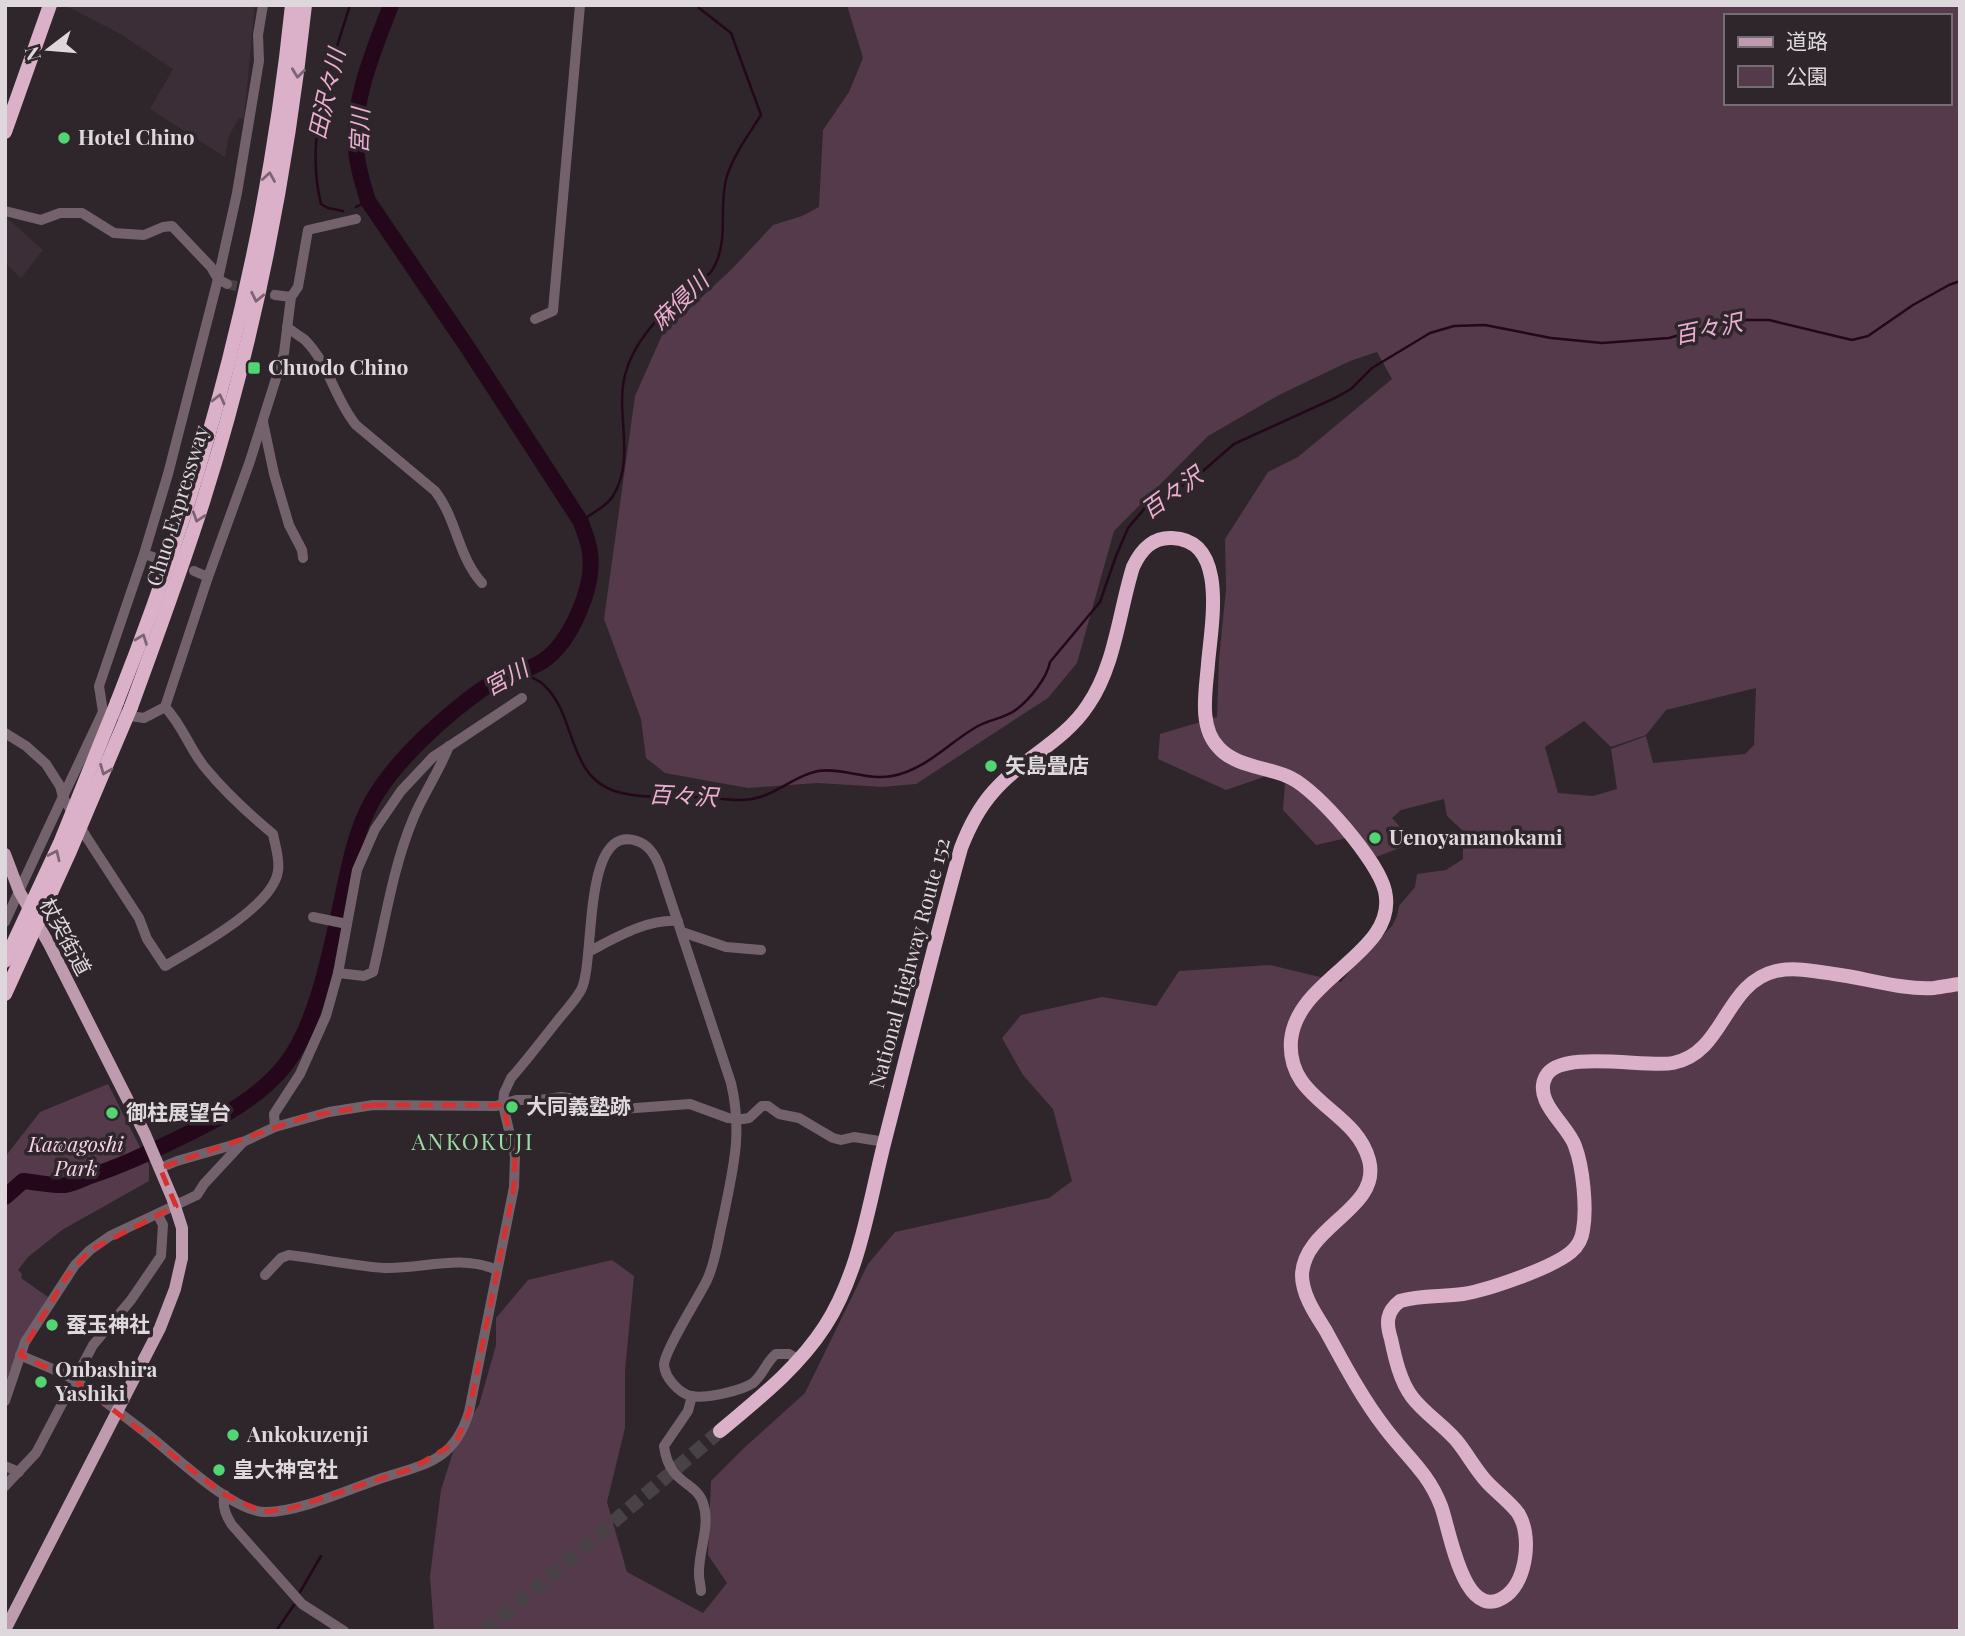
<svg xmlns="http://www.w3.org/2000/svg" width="1965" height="1636" viewBox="0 0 1965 1636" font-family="'Playfair Display','Noto Sans JP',serif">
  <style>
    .built { fill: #3c2e36 }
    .green { fill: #543a4a; fill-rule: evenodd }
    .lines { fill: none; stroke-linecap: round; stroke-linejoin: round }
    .stream { stroke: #24071a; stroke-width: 2.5 }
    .river { stroke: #24071a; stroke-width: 16 }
    .minor-tunnel { stroke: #484145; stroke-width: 10; stroke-dasharray: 10 5; stroke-linecap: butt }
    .highway-tunnel { stroke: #484145; stroke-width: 14; stroke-dasharray: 14 7; stroke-linecap: butt }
    .minor { stroke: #73626c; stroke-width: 10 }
    .major { stroke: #be9baf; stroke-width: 12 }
    .highway { stroke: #dbb1ca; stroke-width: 14 }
    .major-bridge { stroke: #be9baf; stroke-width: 12 }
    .highway-bridge { stroke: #dbb1ca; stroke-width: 14 }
    .oneway { stroke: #7c6572 }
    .marked { fill: none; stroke: #d63131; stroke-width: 5; stroke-dasharray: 14 9; stroke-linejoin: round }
    .poi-dot { fill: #51d673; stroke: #2e262a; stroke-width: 2.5 }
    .labels { text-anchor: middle; stroke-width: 7; stroke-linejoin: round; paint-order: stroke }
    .poi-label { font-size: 21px; font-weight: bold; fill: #ded8dc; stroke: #2e262a; text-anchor: start }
    .street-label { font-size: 21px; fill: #ded8dc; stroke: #2e262a }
    .park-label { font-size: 21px; font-style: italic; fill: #f9d2e8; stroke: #2e262a }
    .water-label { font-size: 23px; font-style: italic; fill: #ecadd2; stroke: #2e262a }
    .neighbourhood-label { font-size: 23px; letter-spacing: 2px; fill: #9adaa4; stroke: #2e262a }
  </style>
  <rect width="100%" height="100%" fill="#2e262a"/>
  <g class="built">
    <polygon points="65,5 255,5 244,119 239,118 229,136 225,157 150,109 173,69 122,35"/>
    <polygon points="5,216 43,250 21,278 5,263"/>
  </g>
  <g class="green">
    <path d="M847 5H1960V1631H434L430 1576 441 1490 453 1452 464 1437 470 1419 479 1405 496 1345V1318L528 1280 612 1260 634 1276 625 1371V1428L607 1502 627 1572 703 1613 727 1583 708 1555 711 1481 744 1448 805 1393 868 1264 895 1232 1049 1198 1072 1181 1053 1109 1023 1075 1002 1038 1021 1015 1102 997 1156 1006 1179 971 1270 965 1341 982 1360 958 1392 926 1397 916 1399 906 1415 887 1417 874 1446 870 1463 859V831L1447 816 1444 799 1401 810 1392 818 1404 831 1405 846 1376 857 1360 835 1316 845 1283 810 1286 769 1226 790 1158 759 1160 734 1217 717 1219 659 1226 589 1225 539 1268 472 1298 457 1392 379 1377 352 1350 361 1279 395 1208 436 1114 531 1077 663 1048 698 916 784 883 787 818 783 748 788 665 773 646 758 641 719 604 619 635 396 663 333 732 269 773 225 802 216 819 207 823 130 849 92 863 58ZM1725 16H1949V103H1725ZM1756 688 1754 745 1745 754 1653 763 1646 736 1611 749 1617 789 1593 796 1558 793 1545 747 1584 721 1611 747 1646 735 1666 710Z"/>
    <polygon points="108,1084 149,1165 149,1181 62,1230 28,1257 18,1270 22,1274 21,1278 48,1297 15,1358 5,1384 5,1157 40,1112"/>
  </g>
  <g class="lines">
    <g class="stream">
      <polyline points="356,207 368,201"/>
      <path d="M343 211 328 208 321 204C304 135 330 70 350 5"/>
      <path d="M581 522C591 512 605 509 613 496 636 459 615 413 625 375 633 342 660 315 684 294 695 284 709 279 715 265 729 237 718 205 727 176 734 154 749 134 761 115L731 33 699 8V5"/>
      <path d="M517 671C526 675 539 679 545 686 577 717 567 778 618 792 646 800 674 795 702 797 722 798 741 803 760 797 781 791 796 775 818 771 842 767 868 781 892 776 926 770 949 742 978 726 991 719 1006 718 1017 709 1030 699 1047 678 1050 662L1100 602 1116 556 1128 528 1145 508 1164 498 1203 471 1234 444 1335 398 1351 389 1372 368 1430 333 1454 326 1485 325 1551 338 1602 343 1669 338 1708 327 1744 320H1769L1852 340 1868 336 1913 305 1949 285 1960 281"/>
      <polyline points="300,1592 321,1556"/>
      <polyline points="276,1631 294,1605"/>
    </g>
    <path class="river" d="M5 1197 23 1181C36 1182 52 1186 65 1185 73 1184 83 1179 90 1176 119 1167 146 1154 173 1141 214 1121 257 1101 286 1064 317 1024 331 949 342 899 350 862 357 822 379 790 402 755 446 715 481 690 500 677 524 673 543 661 571 642 595 586 590 553 589 542 584 532 581 522L468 348 368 201C363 184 357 167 356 148 352 99 374 50 391 5"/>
    <polyline class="minor-tunnel" points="227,284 275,295"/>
    <polyline class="highway-tunnel" points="485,1631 720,1431"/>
    <g class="minor">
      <polyline points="263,5 258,35 259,61 237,193 218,279 168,474 144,554 99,686 103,712 144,718 165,707 208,577 250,461 284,353 291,297 298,287 308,230 356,219"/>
      <polyline points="5,211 41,220 60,213 82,213 114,233 144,235 163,227 172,226 211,267 218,279 227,284"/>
      <polyline points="275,295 291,297"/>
      <polyline points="535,319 553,311 580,5"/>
      <path d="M287 327C293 332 300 336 305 340 329 364 335 400 356 425L435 491C457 519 458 557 482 583"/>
      <polyline points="263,422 274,474 289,525 302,550 303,558"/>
      <polyline points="144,554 159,559"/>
      <polyline points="194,571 208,577"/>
      <path d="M5 733 26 746 46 764 60 786 63 797 87 838 139 918 147 939 165 966C194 949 273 907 278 871 280 859 275 845 273 834 249 814 227 794 207 770 190 751 184 727 165 707"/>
      <polyline points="313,917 347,924"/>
      <path d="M5 922C37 851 70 782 103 712"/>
      <polyline points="682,932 726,947 761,950"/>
      <path d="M590 951C617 937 647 919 678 921"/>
      <path d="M338 973 364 976 373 972C385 922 393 867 413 819 423 794 439 772 449 746"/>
      <polyline points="275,1127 329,1112 373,1105 496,1106 516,1100 540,1100 561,1097 576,1099 599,1107 622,1109 690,1104 728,1118 743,1119 749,1118 762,1106 768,1106 779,1114 799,1118 833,1138 841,1140 854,1137 885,1142"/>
      <polyline points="160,1168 177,1161 243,1142 275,1127 274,1114 300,1074 326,1016 338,973 357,870 375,829 401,791 433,757 522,698"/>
      <path d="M265 1275 281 1258 289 1255C321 1259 354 1266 385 1268 423 1269 460 1254 497 1270"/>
      <path d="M20 1355C39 1364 61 1371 78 1382 101 1398 124 1416 146 1433 174 1455 230 1510 264 1512 297 1513 350 1489 382 1478 426 1464 454 1461 469 1412L514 1187 515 1156 503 1105 504 1093 511 1078C527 1060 542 1040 558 1020 565 1011 575 1001 581 990 596 963 581 822 637 841 650 845 656 857 660 868L731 1083C743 1134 733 1168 723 1219 718 1239 716 1261 707 1280 699 1297 664 1351 664 1365 665 1378 679 1393 691 1396 705 1399 741 1391 753 1383 763 1375 766 1362 776 1354H789L799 1360"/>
      <path d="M692 1396 688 1411 664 1446C669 1485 696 1481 703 1503 711 1526 698 1551 699 1575 699 1580 701 1586 701 1591"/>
      <polyline points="5,1401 25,1342 75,1265 90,1250 110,1236 197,1195 204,1184 243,1142"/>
      <polyline points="5,1466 19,1472"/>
      <polyline points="5,1486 36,1453 93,1345 131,1300 161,1256 163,1225 158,1215"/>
      <path d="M225 1495C221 1506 226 1516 232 1525L302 1604 344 1631"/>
    </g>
    <g class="major">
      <polyline points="5,854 19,891 49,944 145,1134 173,1200"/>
      <polyline points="5,1630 160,1328 175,1289 182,1258"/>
    </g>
    <g class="highway">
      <polyline points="5,132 50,5"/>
      <path d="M117 702C207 475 267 249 292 5"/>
      <path d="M131 707C156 639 181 571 203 502 254 341 287 173 305 5"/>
      <path d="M720 1431C758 1399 798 1368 825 1326 860 1272 869 1202 885 1140 910 1043 934 945 961 848 969 827 978 809 993 792 1021 759 1064 742 1088 705 1115 666 1119 612 1133 567 1141 550 1152 537 1172 538 1229 540 1211 626 1208 664 1206 690 1198 727 1219 748 1236 767 1269 767 1291 778 1318 791 1378 861 1385 891 1399 953 1297 977 1291 1040 1286 1101 1355 1108 1369 1160 1382 1209 1304 1225 1302 1275 1302 1295 1316 1315 1326 1331 1344 1364 1362 1398 1385 1428 1406 1456 1428 1472 1441 1506 1450 1530 1464 1628 1507 1595 1527 1579 1532 1534 1518 1513 1510 1502 1496 1492 1487 1482 1475 1469 1467 1453 1456 1440 1442 1424 1424 1413 1412 1397 1400 1381 1395 1358 1391 1339 1386 1323 1386 1312 1400 1301 1420 1295 1442 1297 1463 1294 1488 1290 1552 1268 1571 1252 1578 1246 1582 1239 1583 1230 1587 1208 1583 1167 1575 1146 1568 1125 1532 1101 1546 1076 1560 1049 1647 1068 1673 1063 1725 1053 1724 983 1776 971 1795 967 1815 971 1834 974 1866 978 1901 990 1934 988 1942 987 1951 985 1960 984"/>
    </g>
    <polyline class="major-bridge" points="173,1200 182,1228 182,1258"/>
    <g class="highway-bridge">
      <polyline points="5,961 60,843 117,702"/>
      <polyline points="5,994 70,851 131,707"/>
    </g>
  </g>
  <defs><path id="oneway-chevron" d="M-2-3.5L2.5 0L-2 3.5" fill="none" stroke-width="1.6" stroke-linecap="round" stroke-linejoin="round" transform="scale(1.75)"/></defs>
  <g class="oneway">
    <use href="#oneway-chevron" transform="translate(298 73) rotate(97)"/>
    <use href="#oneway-chevron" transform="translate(269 177) rotate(-81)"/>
    <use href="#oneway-chevron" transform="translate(257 297) rotate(102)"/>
    <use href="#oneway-chevron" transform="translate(219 399) rotate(-76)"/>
    <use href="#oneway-chevron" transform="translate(198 517) rotate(108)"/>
    <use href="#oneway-chevron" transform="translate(142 639) rotate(-69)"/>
    <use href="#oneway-chevron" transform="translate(105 770) rotate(112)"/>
    <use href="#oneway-chevron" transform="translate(55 855) rotate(-65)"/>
  </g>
  <path class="marked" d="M373 1105H503L515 1156 514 1187 469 1412 456 1442 413 1468 292 1508 263 1512 225 1495 74 1380 20 1355 66 1277 90 1250 176 1206 160 1168 305 1117Z"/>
  <g class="poi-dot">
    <circle cx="64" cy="138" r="7"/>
    <rect x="247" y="361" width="14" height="14" rx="3.5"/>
    <circle cx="991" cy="766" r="7"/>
    <circle cx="1375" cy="838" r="7"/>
    <circle cx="512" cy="1107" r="7"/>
    <circle cx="112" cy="1113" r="7"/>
    <circle cx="52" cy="1325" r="7"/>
    <circle cx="41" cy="1382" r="7"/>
    <circle cx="233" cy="1435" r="7"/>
    <circle cx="219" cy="1470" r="7"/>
  </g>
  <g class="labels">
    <g class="poi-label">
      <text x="78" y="145">Hotel Chino</text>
      <text x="268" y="375">Chuodo Chino</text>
      <text x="1005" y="773">矢島畳店</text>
      <text x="1389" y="845">Uenoyamanokami</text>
      <text x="526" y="1114">大同義塾跡</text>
      <text x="126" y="1120">御柱展望台</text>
      <text x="66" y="1332">蚕玉神社</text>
      <text x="55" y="1377">Onbashira<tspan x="55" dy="24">Yashiki</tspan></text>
      <text x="247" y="1442">Ankokuzenji</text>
      <text x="233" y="1477">皇大神宮社</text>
    </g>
    <g class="street-label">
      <text transform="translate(178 506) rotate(-73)" y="7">Chuo Expressway</text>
      <text transform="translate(65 937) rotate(62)" y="7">杖突街道</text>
      <text transform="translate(910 963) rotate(-75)" y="7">National Highway Route 152</text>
    </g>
    <g class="park-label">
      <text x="76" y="1152">Kawagoshi<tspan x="76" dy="24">Park</tspan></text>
    </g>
    <g class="water-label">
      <text transform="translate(327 94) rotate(-77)" y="8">田沢々川</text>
      <text transform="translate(360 131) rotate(-88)" y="8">宮川</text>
      <text transform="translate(680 301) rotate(-44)" y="8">麻侵川</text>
      <text transform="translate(1708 329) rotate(-12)" y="8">百々沢</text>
      <text transform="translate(1172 493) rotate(-36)" y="8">百々沢</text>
      <text transform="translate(506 678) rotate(-29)" y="8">宮川</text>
      <text transform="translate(683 796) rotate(3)" y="8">百々沢</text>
    </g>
    <g class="neighbourhood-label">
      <text x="473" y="1150">ANKOKUJI</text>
    </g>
  </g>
  <rect width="1965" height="1636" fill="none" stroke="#ded8dc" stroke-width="14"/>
  <rect x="1724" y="14" width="228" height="91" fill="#2e262a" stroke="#746d71" stroke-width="2"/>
  <rect x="1738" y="37" width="35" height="10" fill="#be9baf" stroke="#746d71" stroke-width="2"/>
  <text x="1786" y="49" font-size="21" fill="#ded8dc">道路</text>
  <rect x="1738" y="66" width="35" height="21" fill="#543a4a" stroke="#746d71" stroke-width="2"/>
  <text x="1786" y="84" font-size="21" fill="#ded8dc">公園</text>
  <g transform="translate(49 49) rotate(254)" stroke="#2e262a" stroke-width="5" paint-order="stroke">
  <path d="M0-5L12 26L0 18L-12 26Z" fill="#ded8dc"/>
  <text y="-10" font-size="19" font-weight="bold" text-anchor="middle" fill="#ded8dc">N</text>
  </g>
</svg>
